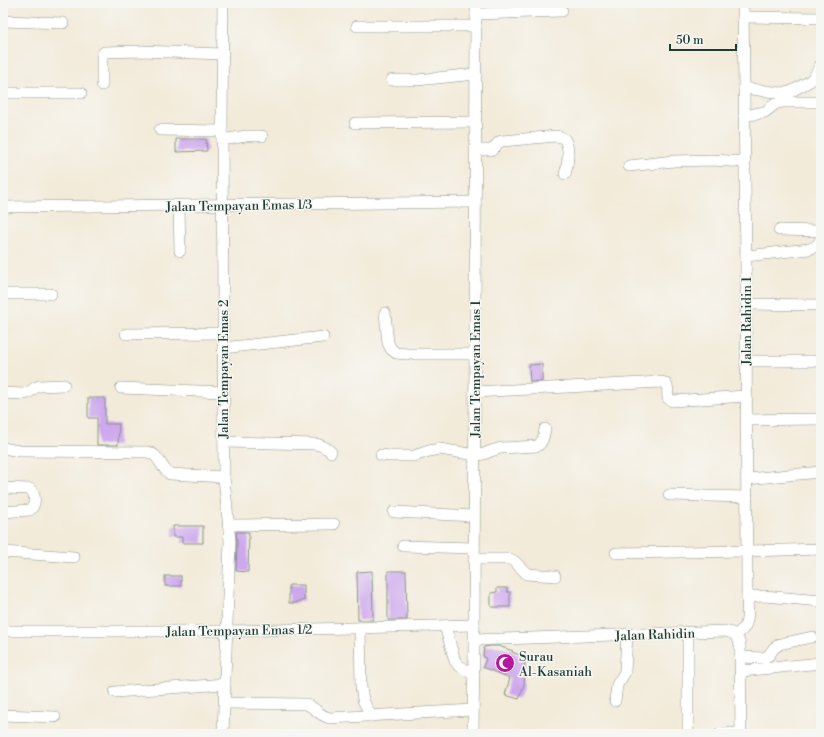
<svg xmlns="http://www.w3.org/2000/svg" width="824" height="737" viewBox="0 0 824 737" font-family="'Libre Bodoni',serif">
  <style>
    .building { fill: #cda8ee }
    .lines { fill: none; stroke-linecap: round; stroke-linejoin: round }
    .minor-casing { stroke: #899487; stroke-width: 12 }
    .minor { stroke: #fff; stroke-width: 11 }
    .labels { text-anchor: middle; stroke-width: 3; stroke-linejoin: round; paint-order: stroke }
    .street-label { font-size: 13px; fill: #1f3d34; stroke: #f6f6f2 }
    .poi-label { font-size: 13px; fill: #1f3d34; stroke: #f6f6f2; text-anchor: start }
  </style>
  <rect width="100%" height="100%" fill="#f6f6f2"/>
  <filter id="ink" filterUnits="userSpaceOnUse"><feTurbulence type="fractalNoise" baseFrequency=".025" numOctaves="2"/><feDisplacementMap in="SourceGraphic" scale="8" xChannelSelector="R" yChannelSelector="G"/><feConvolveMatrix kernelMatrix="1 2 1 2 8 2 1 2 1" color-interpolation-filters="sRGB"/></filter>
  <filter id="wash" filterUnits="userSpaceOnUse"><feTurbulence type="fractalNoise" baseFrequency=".012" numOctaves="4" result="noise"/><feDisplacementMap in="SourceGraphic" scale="16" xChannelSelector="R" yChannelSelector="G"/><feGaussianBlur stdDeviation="0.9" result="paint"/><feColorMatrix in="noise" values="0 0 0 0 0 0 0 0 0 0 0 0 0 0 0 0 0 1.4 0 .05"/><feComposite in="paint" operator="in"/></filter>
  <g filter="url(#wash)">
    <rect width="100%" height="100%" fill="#f3ebda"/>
    <g id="blocks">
      <g class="building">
        <polygon points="176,139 206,139 207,151 176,152"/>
        <polygon points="542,364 542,381 530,382 529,365"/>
        <polygon points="88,398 105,398 105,424 119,424 118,445 97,445 97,418 88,418"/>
        <polygon points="173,526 203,526 203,543 182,543 182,537 173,537"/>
        <polygon points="236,532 249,532 248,572 236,571 237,541"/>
        <polygon points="372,571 373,620 358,620 357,572"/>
        <polygon points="388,571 406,571 407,620 388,620"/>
        <rect x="165" y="576" width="16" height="10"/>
        <polygon points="289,585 304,585 304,601 298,601 297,603 289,603"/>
        <polygon points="497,588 507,588 507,592 510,592 510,607 491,607 491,593 497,592"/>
        <polygon points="491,646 499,646 513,651 512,652 525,657 524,685 519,699 505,695 510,678 483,667 486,659 483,656 484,647"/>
      </g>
    </g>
  </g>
  <g filter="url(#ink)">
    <use href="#blocks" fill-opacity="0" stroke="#899487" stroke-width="1"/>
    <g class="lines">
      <defs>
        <g id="minor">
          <polyline points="223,3 222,131 224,477 230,541 223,734"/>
          <polyline points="476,14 562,11"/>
          <polyline points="743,17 821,18"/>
          <polyline points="3,21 63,23"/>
          <polyline points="357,26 476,26"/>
          <polyline points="392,80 417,80 476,74"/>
          <polyline points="102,85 102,55 104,52 141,51 223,54"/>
          <polyline points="744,88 781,93 790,92 810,81 814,77 820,66 821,66"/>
          <polyline points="3,93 81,93"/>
          <polyline points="744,116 765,112 775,104 783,102 821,102"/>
          <polyline points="355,123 476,122"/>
          <polyline points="160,130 222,131"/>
          <polyline points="222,140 246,136 262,136"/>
          <path d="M476 150H492L494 148 499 142 502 141 556 136C560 137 563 137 565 140 570 149 568 165 565 174"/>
          <polyline points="629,166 674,161 712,160 745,162"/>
          <polyline points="179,206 180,251"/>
          <polyline points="3,207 475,202"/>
          <polyline points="779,230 821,231"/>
          <path d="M746 256 809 249C816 247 818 245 821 239"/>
          <polyline points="3,294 51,294"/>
          <polyline points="746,304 821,305"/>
          <polyline points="385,313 388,343 391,349 396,353 407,354 475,354"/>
          <polyline points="126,334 223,333"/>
          <polyline points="223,348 323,337"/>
          <polyline points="747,361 821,361"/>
          <polyline points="121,388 223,392"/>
          <path d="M475 392 661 382C670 383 667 391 668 398L672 401 746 396"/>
          <polyline points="3,393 23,394 28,393 36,387 40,386 64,385"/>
          <polyline points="747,420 821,419"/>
          <path d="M224 442 315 444C322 445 326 447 331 452"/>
          <path d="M3 448 19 451 147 452C160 454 160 468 170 474L224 477"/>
          <path d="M381 455 389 456H414L429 451 440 449 475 455 484 454 491 451 501 448 537 446C543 443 544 435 545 429"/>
          <polyline points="747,479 821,472"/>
          <path d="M3 488 30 489C36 494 36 505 30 510L3 512"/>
          <polyline points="669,495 747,497"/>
          <polyline points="394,512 474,516"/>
          <polyline points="229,525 334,524"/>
          <polyline points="403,546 474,548"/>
          <polyline points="3,552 74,557"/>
          <polyline points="616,553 747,551 821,549"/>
          <polyline points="474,559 510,559 514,561 527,574 555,576"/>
          <polyline points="747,597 764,596 821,601"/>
          <polyline points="445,626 455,661 458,665 474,675"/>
          <polyline points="360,628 361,687 363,700 371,716"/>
          <polyline points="3,631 227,631 474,625"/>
          <polyline points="688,633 688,734"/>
          <path d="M736 635C738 633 741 631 743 629 750 621 747 606 747 597L746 266 743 3"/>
          <path d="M474 640 725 631C734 633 738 636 740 645L741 734"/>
          <polyline points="740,657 764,658 769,655 774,648 780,644 812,637"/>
          <polyline points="741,671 821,663"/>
          <polyline points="115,692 225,684"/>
          <polyline points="615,701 617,685 622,677 625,672 627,635"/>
          <path d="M225 703 306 704C315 707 319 716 330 718L473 710"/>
          <polyline points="3,715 55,717"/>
          <polyline points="473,734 474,647 476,3"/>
          <polyline points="720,734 741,733"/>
        </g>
      </defs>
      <use href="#minor" class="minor-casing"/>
      <use href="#minor" class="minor"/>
    </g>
  </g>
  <defs>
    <symbol id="mosque-disc" viewBox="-11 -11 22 22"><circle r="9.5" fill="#b5179e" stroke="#f6f6f2"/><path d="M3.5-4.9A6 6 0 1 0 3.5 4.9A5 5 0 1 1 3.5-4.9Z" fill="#fff"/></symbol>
  </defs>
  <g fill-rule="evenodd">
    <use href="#mosque-disc" x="494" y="652" width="22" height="22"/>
  </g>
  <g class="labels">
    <g class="street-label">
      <text transform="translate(239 205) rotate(-1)" y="5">Jalan Tempayan Emas 1/3</text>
      <text transform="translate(746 321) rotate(-90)" y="5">Jalan Rahidin 1</text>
      <text transform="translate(223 369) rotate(-90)" y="5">Jalan Tempayan Emas 2</text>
      <text transform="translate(475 369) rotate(-90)" y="5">Jalan Tempayan Emas 1</text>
      <text transform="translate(239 630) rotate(-1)" y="5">Jalan Tempayan Emas 1/2</text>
      <text transform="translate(655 634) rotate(-2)" y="5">Jalan Rahidin</text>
    </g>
    <g class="poi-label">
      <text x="519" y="661">Surau<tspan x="519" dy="15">Al-Kasaniah</tspan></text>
    </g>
  </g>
  <rect width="824" height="737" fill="none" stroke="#f6f6f2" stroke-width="16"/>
  <path d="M670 44v6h66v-6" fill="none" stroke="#1f3d34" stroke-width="2"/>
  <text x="676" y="44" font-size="12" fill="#1f3d34" stroke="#f6f6f2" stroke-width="3" paint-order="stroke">50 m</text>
</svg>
